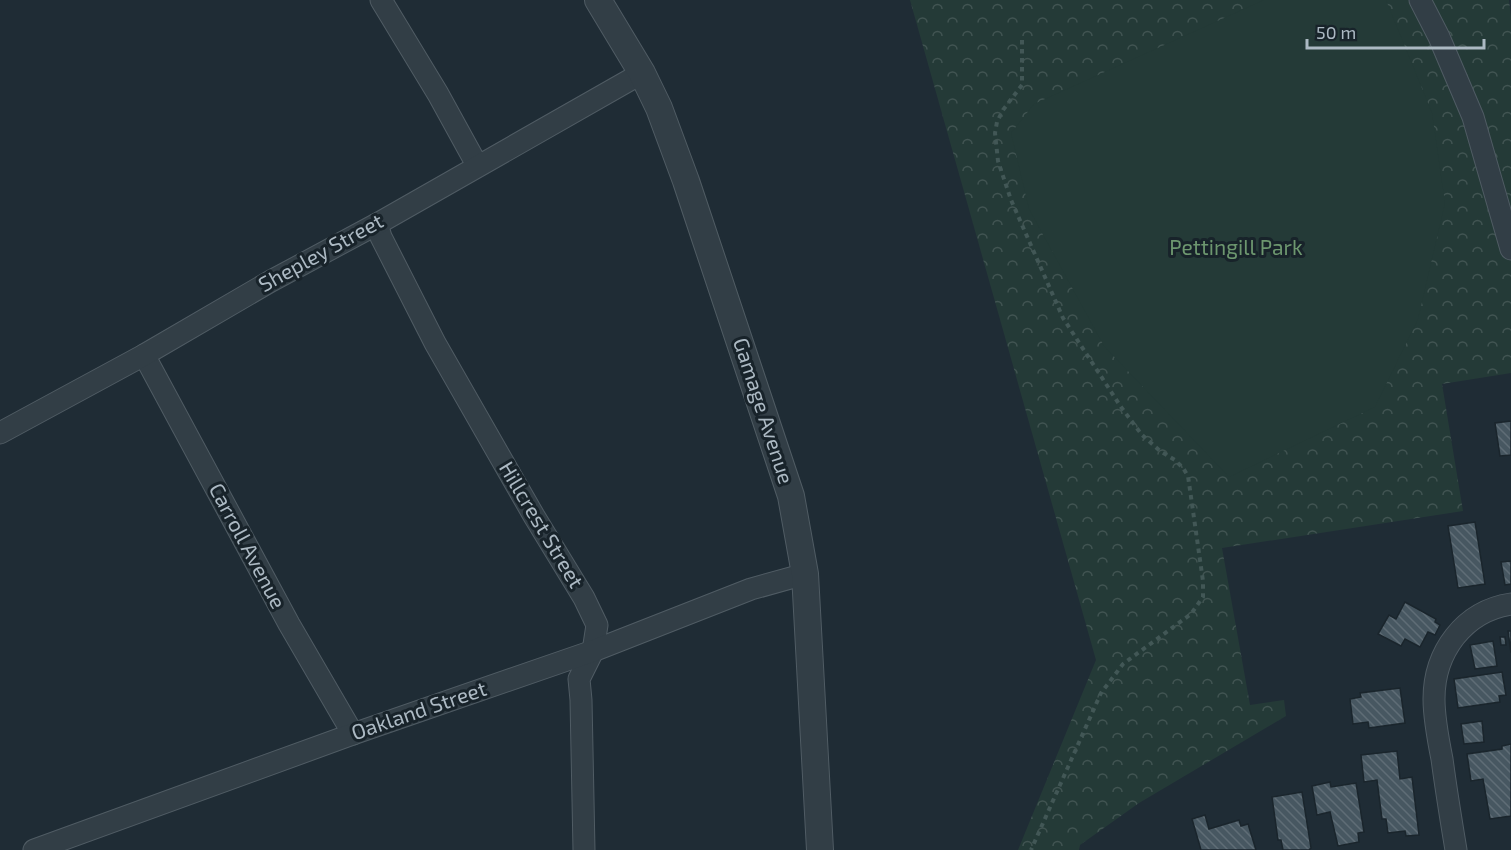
<svg xmlns="http://www.w3.org/2000/svg" width="1511" height="850" viewBox="0 0 1511 850" font-family="'Exo 2',sans-serif">
  <style>
    .park { fill: url(#park-crowns) }
    .pitch { fill: #243a37 }
    .building { fill: url(#building-back-hatch); stroke: #1a252c; stroke-width: 1.5 }
    .lines { fill: none; stroke-linecap: round; stroke-linejoin: round }
    .minor-casing { stroke: #505c64; stroke-width: 23 }
    .tertiary-casing { stroke: #505c64; stroke-width: 28 }
    .path { stroke: #425756; stroke-width: 4; stroke-dasharray: 4.5 4.5; stroke-linecap: butt }
    .minor { stroke: #323e46; stroke-width: 21 }
    .tertiary { stroke: #323e46; stroke-width: 26 }
    .labels { text-anchor: middle; stroke-width: 6; stroke-linejoin: round; paint-order: stroke }
    .park-label { font-size: 21px; fill: #6d976f; stroke: #18232a }
    .street-label { font-size: 21px; fill: #acb9c3; stroke: #18232a }
  </style>
  <defs>
    <pattern id="park-crowns" width="20" height="18" patternUnits="userSpaceOnUse" patternTransform="scale(1.5)"><rect width="20" height="18" fill="#243a37"/><path d="M2 6a3 3 0 1 1 6 0M12 15a3 3 0 1 1 6 0" fill="none" stroke="#415452"/></pattern>
    <pattern id="building-back-hatch" width="6" height="6" patternUnits="userSpaceOnUse" patternTransform="scale(1.5)"><rect width="6" height="6" fill="#475761"/><path d="M-1 5l2 2M0 0l6 6M5-1l2 2" fill="none" stroke="#5f6d76"/></pattern>
  </defs>
  <rect width="100%" height="100%" fill="#1f2c35"/>
  <polygon class="park" points="910,0 1509,0 1511,17 1511,373 1442,384 1463,511 1222,548 1250,705 1284,700 1286,716 1139,803 1080,845 1079,850 1018,850 1096,660"/>
  <polygon class="pitch" points="1264,0 1386,0 1432,113 1445,203 1418,319 1375,407 1229,477 1104,346 1029,209 1011,133 1034,104"/>
  <g class="building">
    <polygon points="1511,421 1511,455 1500,456 1495,423"/>
    <polygon points="1475,522 1485,584 1458,588 1448,526"/>
    <polygon points="1511,561 1511,584 1505,585 1501,562"/>
    <polygon points="1405,602 1436,619 1435,622 1440,625 1435,635 1428,632 1420,647 1405,639 1401,646 1378,634 1389,615 1396,619"/>
    <polygon points="1508,631 1511,631 1511,653"/>
    <polygon points="1500,637 1505,637 1506,645 1501,645"/>
    <polygon points="1493,641 1497,666 1475,669 1470,645"/>
    <polygon points="1502,672 1506,695 1499,696 1500,702 1458,708 1454,679"/>
    <polygon points="1400,688 1405,723 1369,728 1368,722 1353,724 1350,699 1361,697 1360,693"/>
    <polygon points="1482,721 1484,742 1464,744 1461,724"/>
    <polygon points="1511,744 1511,816 1490,819 1483,779 1471,781 1467,754 1502,749 1502,746"/>
    <polygon points="1397,751 1400,779 1412,777 1419,835 1406,836 1405,831 1388,833 1386,819 1382,819 1377,780 1364,782 1361,755"/>
    <polygon points="1330,782 1331,787 1356,783 1364,832 1358,833 1359,842 1338,846 1330,812 1317,815 1312,786"/>
    <polygon points="1302,792 1311,848 1309,850 1283,850 1281,840 1278,840 1272,797"/>
    <polygon points="1205,815 1209,829 1239,820 1241,826 1248,824 1256,850 1201,850 1192,819"/>
  </g>
  <g class="lines">
    <defs>
      <g id="minor">
        <polyline points="381,0 438,94 477,165"/>
        <polyline points="1420,0 1439,37 1473,117 1511,249"/>
        <polyline points="377,224 381,237 435,343 534,516 584,598 597,625 593,651 579,679 581,700 584,850"/>
        <polyline points="144,355 289,624 353,734"/>
        <polyline points="0,433 144,355 271,281 377,224 642,73"/>
        <polyline points="34,850 353,734 593,651 751,589 805,574"/>
        <path d="M1456 850C1451 820 1446 789 1442 759 1438 739 1434 719 1434 699 1434 652 1464 611 1511 604"/>
      </g>
      <polyline id="tertiary" points="598,0 642,73 659,108 686,181 791,496 805,574 820,850"/>
    </defs>
    <use href="#minor" class="minor-casing"/>
    <use href="#tertiary" class="tertiary-casing"/>
    <polyline class="path" points="1022,40 1022,85 1003,110 997,122 995,133 998,161 1011,200 1063,318 1121,407 1142,435 1160,451 1175,460 1183,468 1188,476 1203,581 1203,597 1191,614 1123,664 1101,693 1031,850"/>
    <use href="#minor" class="minor"/>
    <use href="#tertiary" class="tertiary"/>
  </g>
  <g class="labels">
    <g class="park-label">
      <text x="1236" y="255">Pettingill Park</text>
    </g>
    <g class="street-label">
      <text transform="translate(321 253) rotate(-29)" y="7">Shepley Street</text>
      <text transform="translate(763 411) rotate(72)" y="7">Gamage Avenue</text>
      <text transform="translate(541 525) rotate(59)" y="7">Hillcrest Street</text>
      <text transform="translate(247 546) rotate(62)" y="7">Carroll Avenue</text>
      <text transform="translate(419 711) rotate(-19)" y="7">Oakland Street</text>
    </g>
  </g>
  <path d="M1307 39v9h177v-9" fill="none" stroke="#acb9c3" stroke-width="3"/>
  <text x="1316" y="39" font-size="18" fill="#acb9c3" stroke="#18232a" stroke-width="4.5" paint-order="stroke">50 m</text>
</svg>
